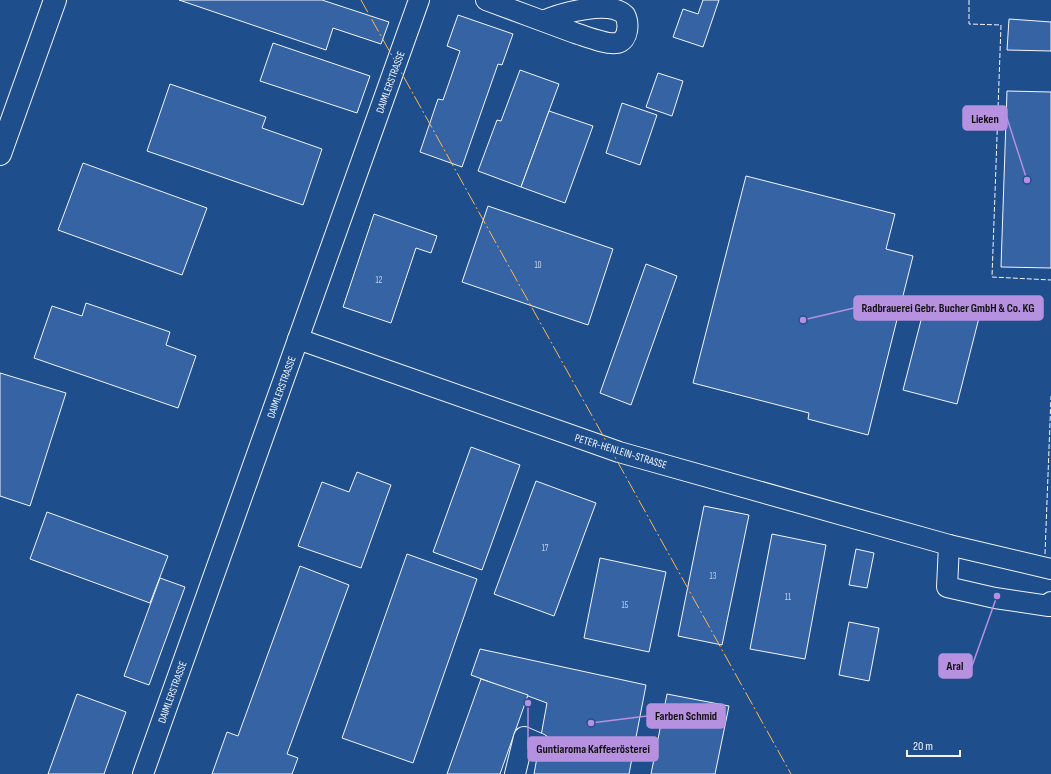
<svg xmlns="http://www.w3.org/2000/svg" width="1051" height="774" viewBox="0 0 1051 774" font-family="'Sofia Sans Condensed',sans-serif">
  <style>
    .building { fill: #3563a3; stroke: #f2f6ff }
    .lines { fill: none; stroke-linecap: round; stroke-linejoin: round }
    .minor-casing { stroke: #f2f6ff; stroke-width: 22 }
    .major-casing { stroke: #f2f6ff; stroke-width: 24 }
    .minor { stroke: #1f4e8c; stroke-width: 20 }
    .major { stroke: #1f4e8c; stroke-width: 22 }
    .fence { stroke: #f2f6ff; stroke-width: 1; stroke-dasharray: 5 2; stroke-linecap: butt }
    .power { stroke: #ffb74d; stroke-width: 1; stroke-dasharray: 14 3 2 3; stroke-linecap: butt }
    .labels { text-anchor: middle; stroke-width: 3; stroke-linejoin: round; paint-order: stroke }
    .number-label { font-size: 9px; fill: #c3d1e8 }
    .street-label { font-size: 11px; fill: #f2f6ff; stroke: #1f4e8c }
    .leader { fill: none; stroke: #b691df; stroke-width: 1.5 }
    .callout-dot { fill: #b691df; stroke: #1f4e8c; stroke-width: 1.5 }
    .callout { fill: #b691df; stroke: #b691df; stroke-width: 1.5 }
    .callout-label { font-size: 12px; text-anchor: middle; font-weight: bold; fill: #111 }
  </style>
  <rect width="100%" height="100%" fill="#1f4e8c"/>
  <g class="building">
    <polygon points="179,0 322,0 389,22 381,44 333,28 326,50"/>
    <polygon points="703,0 719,0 703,47 673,37 683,9 698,14"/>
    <polygon points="458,15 513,34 502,65 498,64 462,167 420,152 438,99 443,100 460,51 447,46"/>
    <polygon points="1009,19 1051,22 1051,51 1007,50"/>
    <polygon points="273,43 370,76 357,113 260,81"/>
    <polygon points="520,70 559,84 521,187 478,171 497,120 501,121"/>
    <polygon points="658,73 683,81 672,116 646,107"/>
    <polygon points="170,84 266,117 262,128 322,149 303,205 147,151"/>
    <polygon points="1007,91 1051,92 1051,268 1001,267"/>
    <polygon points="622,103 657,115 640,165 606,153"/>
    <polygon points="549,111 593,126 565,203 521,187"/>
    <polygon points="83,163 207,208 182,275 58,230"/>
    <polygon points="746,176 895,214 886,249 913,256 868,435 808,419 809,413 693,383"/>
    <polygon points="488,206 613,249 588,325 462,282"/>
    <polygon points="374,214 437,236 431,253 416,248 391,323 343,307"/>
    <polygon points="646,264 677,276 631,405 600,393"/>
    <polygon points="927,297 981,310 957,404 903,390"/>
    <polygon points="86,303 170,332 166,345 196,356 178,408 34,358 52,306 82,316"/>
    <polygon points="0,373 66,393 30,506 0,496"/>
    <polygon points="471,447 520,465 482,570 433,552"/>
    <polygon points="357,472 391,485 361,568 298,546 322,482 349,492"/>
    <polygon points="536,481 596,503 554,616 494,594"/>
    <polygon points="704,506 749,515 722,645 678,636"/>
    <polygon points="47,512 168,556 150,603 30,559"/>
    <polygon points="772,534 826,545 805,659 750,649"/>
    <polygon points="856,549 874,553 867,588 849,585"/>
    <polygon points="407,554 477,579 413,763 342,738"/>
    <polygon points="600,558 666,572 649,652 584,638"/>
    <polygon points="300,566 349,585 287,754 298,758 292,774 212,774 227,732 238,736"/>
    <polygon points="160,578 185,587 149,685 124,676"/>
    <polygon points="849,622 879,628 869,681 839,675"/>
    <polygon points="480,649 646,685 629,774 534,774 547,703 471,675"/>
    <polygon points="481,679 528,695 500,774 447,774"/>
    <polygon points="77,694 126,712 104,774 48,774"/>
    <polygon points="667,694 729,706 715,774 651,774"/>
  </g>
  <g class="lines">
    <defs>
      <g id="minor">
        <path d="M486 0C516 11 545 22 575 33 585 36 607 45 617 43 629 40 629 23 625 15 610 0 564 12 543 21"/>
        <polyline points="298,339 619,452 949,545 1051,569"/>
        <polyline points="949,545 947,587 995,598 1049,606 1051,602"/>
        <polyline points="143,774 419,0"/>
        <polyline points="515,774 524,737 540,744"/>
      </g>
      <polyline id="major" points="0,154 55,0"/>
    </defs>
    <use href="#minor" class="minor-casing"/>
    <use href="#major" class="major-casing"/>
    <use href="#minor" class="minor"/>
    <use href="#major" class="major"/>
    <g class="fence">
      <polyline points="969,0 969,24 1001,25 992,277 1051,280"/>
      <polyline points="1045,554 1051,396"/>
    </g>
    <polyline class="power" points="361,0 791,774"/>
  </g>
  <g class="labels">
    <g class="number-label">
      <text x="538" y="268">10</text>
      <text x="379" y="283">12</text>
      <text x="545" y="551">17</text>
      <text x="713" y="579">13</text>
      <text x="788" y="600">11</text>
      <text x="625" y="608">15</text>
    </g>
    <g class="street-label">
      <text transform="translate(390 82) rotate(-70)" y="4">DAIMLERSTRASSE</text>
      <text transform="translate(281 387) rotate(-70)" y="4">DAIMLERSTRASSE</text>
      <text transform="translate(621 451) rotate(17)" y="4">PETER-HENLEIN-STRASSE</text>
      <text transform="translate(172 692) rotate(-70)" y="4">DAIMLERSTRASSE</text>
    </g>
  </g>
  <path class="leader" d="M1027 180L1007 118M803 320L854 308M997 596L972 666M591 723L647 716M528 703L528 749"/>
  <g class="callout-dot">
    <circle cx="1027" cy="180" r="4"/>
    <circle cx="803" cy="320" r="4"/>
    <circle cx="997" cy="596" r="4"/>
    <circle cx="591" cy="723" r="4"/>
    <circle cx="528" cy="703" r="4"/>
  </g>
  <g class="callout">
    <rect x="963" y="106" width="44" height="24" rx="4"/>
    <rect x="854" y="296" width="189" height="24" rx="4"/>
    <rect x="939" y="654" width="33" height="24" rx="4"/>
    <rect x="647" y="704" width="78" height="24" rx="4"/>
    <rect x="528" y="737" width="130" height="24" rx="4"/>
  </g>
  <g class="callout-label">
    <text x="985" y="123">Lieken</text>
    <text x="948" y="312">Radbrauerei Gebr. Bucher GmbH &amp; Co. KG</text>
    <text x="955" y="670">Aral</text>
    <text x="686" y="720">Farben Schmid</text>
    <text x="593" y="753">Guntiaroma Kaffeerösterei</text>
  </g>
  <path d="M907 750v6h53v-6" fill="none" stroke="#f2f6ff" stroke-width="2"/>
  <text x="913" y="750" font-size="12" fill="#f2f6ff" stroke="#1f4e8c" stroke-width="3" paint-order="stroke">20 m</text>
</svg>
